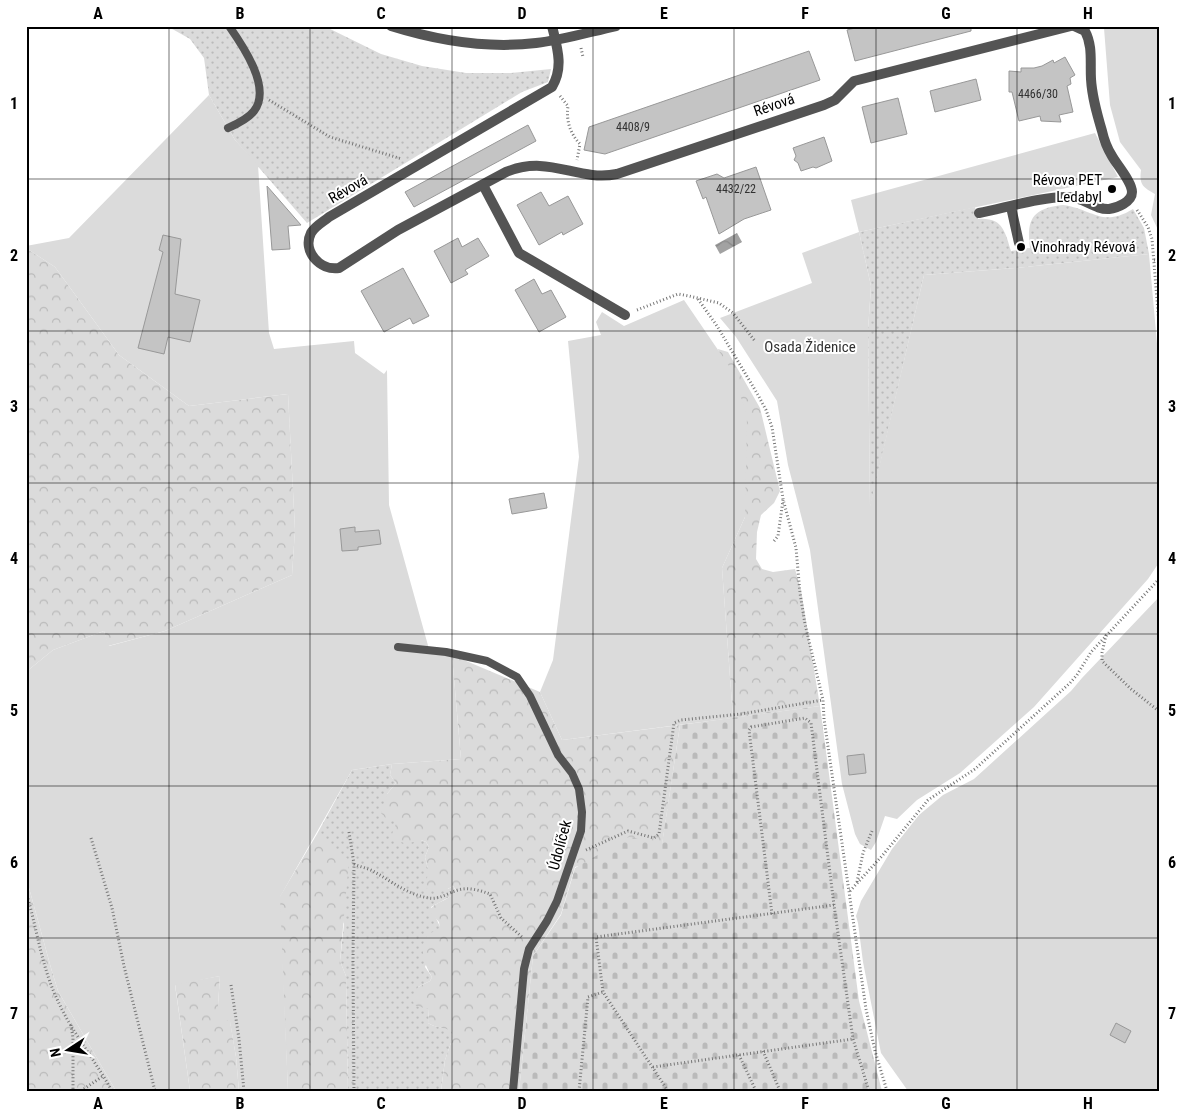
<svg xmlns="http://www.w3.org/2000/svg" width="1186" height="1117" viewBox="0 0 1186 1117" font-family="'Roboto Condensed',sans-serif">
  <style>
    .grass { fill: url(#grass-dots) }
    .forest { fill: url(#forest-crowns) }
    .cemetery { fill: url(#cemetery-stones) }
    .green { fill: #dbdbdb }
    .water { fill: url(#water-waves) }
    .building { fill: #c4c4c4; stroke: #989898 }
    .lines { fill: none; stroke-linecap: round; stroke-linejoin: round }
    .path { stroke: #767676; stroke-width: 3; stroke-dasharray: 1 2.5; stroke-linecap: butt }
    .service { stroke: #545454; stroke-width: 8 }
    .minor { stroke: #545454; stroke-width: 10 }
    .tertiary { stroke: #545454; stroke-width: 10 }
    .grid { fill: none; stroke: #000; stroke-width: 1; stroke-opacity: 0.55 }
    .poi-dot { fill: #000; stroke: #fff; stroke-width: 2 }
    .labels { text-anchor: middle; stroke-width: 4; stroke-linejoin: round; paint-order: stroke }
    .number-label { font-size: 12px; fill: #313131 }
    .street-label { font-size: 15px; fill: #000; stroke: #fff }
    .poi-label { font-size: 15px; fill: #000; stroke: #fff; text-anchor: end }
    .park-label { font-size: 15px; fill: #323232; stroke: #fff }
    .neatline { fill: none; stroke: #000; stroke-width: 2 }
    .grid-label { font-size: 16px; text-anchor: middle; font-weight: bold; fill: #000 }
  </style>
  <defs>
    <pattern id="grass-dots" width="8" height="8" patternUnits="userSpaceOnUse" patternTransform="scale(1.25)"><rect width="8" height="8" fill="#dbdbdb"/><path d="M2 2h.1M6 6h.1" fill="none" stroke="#bababa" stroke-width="1.8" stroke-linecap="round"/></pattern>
    <pattern id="forest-crowns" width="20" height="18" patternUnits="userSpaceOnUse" patternTransform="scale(1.25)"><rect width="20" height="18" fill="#dbdbdb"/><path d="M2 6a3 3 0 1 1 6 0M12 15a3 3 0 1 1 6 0" fill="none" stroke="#bababa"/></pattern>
    <pattern id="cemetery-stones" width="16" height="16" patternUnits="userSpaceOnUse" patternTransform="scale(1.25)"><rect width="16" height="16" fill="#dbdbdb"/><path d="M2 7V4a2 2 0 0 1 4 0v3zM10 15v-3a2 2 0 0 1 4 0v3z" fill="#bababa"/></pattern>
    <pattern id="water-waves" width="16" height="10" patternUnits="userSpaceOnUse" patternTransform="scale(1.25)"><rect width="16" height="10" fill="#a2a2a2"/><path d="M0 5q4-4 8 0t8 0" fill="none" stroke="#8a8a8a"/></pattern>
  </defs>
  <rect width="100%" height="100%" fill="#fff"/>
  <g class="grass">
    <polygon points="167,26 324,26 381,54 422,66 466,73 511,73 551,69 548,82 522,92 307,223 235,140 209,95 204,58 190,39"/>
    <path d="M1063 205C1093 209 1102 228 1133 209L1144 228 1149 254 1015 268 924 275 870 508 868 330 871 286 859 232 975 207 978 219C1003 217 1005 232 1011 251L1030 248C1026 219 1033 208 1063 205Z"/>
    <path d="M392 764 390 775 396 783 387 794 392 819H396L421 840 426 842 429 847 425 857 428 869 448 889 453 886 456 891 453 895 431 907 441 929 425 967 432 977 430 981 418 987 429 1009 428 1023C435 1028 444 1027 452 1030L453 1037 445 1060 441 1091H348L346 976 340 961 344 924 317 834 352 770Z"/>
  </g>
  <g class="forest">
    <polygon points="26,248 55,267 119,355 189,406 288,394 295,530 292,575 165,631 108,646 104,631 53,650 26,672"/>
    <polygon points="718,349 728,352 760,408 780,491 774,503 761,515 757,532 756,559 762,569 773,572 795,569 801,590 820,706 733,718 722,568 745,517"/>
    <path d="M452 655 540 692 562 740 680 725 662 845 575 867 561 914 533 956 519 1091H441L445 1060 453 1037 452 1031C444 1027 435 1028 428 1023L429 1009 416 1006 411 999 418 987 430 981 432 977C425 966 417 945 429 934 432 932 437 930 440 929L439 922 429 911C435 901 450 901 456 890L453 886C444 892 435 894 426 888L428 869 425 857 429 847 426 842 421 840 406 844 397 840 392 834 397 821 395 819 388 821 381 813 387 794 396 783 390 775 392 764 461 759Z"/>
    <polygon points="317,834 349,860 340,961 346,976 348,1091 288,1091 279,898"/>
    <polygon points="26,877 51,968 58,991 116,1091 26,1091"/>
    <polygon points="220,976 218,1005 230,1021 236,1057 239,1091 190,1091 175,984"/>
  </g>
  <polygon class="cemetery" points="820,706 859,1001 882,1091 519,1091 533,956 561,915 575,868 629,837 662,844 680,725"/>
  <g class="green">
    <path d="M1102 26H1160V234L1151 215 1155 194C1143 187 1139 185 1141 170L1120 142 1110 105 1104 28Z"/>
    <polygon points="209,95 235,140 258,165 269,333 274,349 354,341 355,353 384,374 387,370 389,505 429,649 452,655 461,759 392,764 352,770 280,897 288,1091 239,1091 236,1057 230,1022 221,1016 218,1005 220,976 175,985 190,1091 116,1091 58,991 51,968 26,877 26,672 53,650 104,631 109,646 165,631 292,575 295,530 288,394 189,406 119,355 55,267 26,248 26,246 69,238"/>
    <polygon points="1095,133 1118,177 859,232 871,286 868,330 870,506 924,275 1015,268 1149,254 1160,377 1160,561 1148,579 1034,707 960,773 917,800 897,819 885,816 876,842 871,850 860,844 855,834 842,784 810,550 788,465 777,401 736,337 720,318 812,283 802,253 859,232 851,200"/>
    <polygon points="684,300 731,369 747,415 745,517 722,568 733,718 562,740 540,692 553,660 579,457 568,341 601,335 596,322 602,312 624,326"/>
    <polygon points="1160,596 1160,1091 908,1091 881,1053 863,962 858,923 856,916 861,901 892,849 919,815 943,795 974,779 1071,691 1082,678"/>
  </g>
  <polygon class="water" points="737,233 742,242 720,254 715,245"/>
  <g class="building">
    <polygon points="863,26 971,26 971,31 855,61 847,30"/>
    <polygon points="809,51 820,80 605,154 584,150 589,127"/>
    <polygon points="1065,57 1075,75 1070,78 1071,84 1067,86 1073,112 1059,115 1061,122 1041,121 1040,116 1019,121 1012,92 1009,92 1009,71 1021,72 1021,68 1034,68 1042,66 1053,60 1054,63"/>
    <polygon points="976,79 981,100 935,112 930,91"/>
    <polygon points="898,98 907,134 871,143 862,107"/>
    <polygon points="528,125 536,141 414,207 405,192"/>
    <polygon points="824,137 832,161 816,168 813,167 801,171 798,163 794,160 796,156 793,148"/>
    <polygon points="756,167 771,210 744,219 719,234 706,197 703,199 696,181 717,174 724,178"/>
    <polygon points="267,186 301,225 288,226 290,249 272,250"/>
    <polygon points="541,192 549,206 568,196 583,224 563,235 562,232 539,245 517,205"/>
    <polygon points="163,235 181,239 175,294 200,300 190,342 168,337 164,354 138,348 163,252 159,250"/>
    <polygon points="458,238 462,247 478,238 489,256 465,270 468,274 451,283 434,251"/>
    <polygon points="403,268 429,316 413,324 410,318 384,332 361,291"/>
    <polygon points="534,279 542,294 551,290 566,317 539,332 515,290"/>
    <polygon points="544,493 547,508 512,514 509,499"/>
    <polygon points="355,527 355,532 379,530 381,544 358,547 358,550 342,551 340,529"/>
    <polygon points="864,754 866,773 849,775 847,756"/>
    <polygon points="1116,1023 1131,1031 1125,1043 1110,1035"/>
  </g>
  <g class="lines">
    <g class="path">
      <polyline points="581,48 583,57"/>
      <path d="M560 96 568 106C566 121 570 133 580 144L577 160"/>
      <polyline points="269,100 330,137 402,159"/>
      <polyline points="1137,210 1148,227 1152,239 1160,336"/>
      <polyline points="1154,260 1160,261"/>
      <polyline points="698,299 717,326 758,395 766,410 772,427 783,499 796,548 800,593 805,624 823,700 824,719 866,1009 875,1051 887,1091"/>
      <polyline points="637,310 678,294 689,296 719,303 733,313 755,341"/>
      <polyline points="774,541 778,536 783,500"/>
      <polyline points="1106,635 1102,653 1102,661 1131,689 1160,712"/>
      <polyline points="349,832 354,864 353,962 354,1091"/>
      <polyline points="91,838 112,908 124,966 155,1091"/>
      <polyline points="586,850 628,831 654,838 659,834 674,723 681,720 741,714 823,700"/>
      <path d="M354 864C360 867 367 868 373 871 391 881 408 895 429 898 442 900 451 890 463 889 472 888 482 891 490 894L501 918 523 938"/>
      <polyline points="857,882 863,853 872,831"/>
      <polyline points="850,891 882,856 928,800 975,769 1070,683 1077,675 1091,652 1160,578"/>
      <path d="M26 892C37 928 41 965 57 999 71 1031 95 1060 112 1091"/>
      <polyline points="772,914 749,730 751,727 805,718 811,723 834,905 853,1039 869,1091"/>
      <polyline points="231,985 239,1039 244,1091"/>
      <polyline points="71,1025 73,1038 73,1091"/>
      <polyline points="763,1051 780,1091"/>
      <polyline points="739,1055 756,1091"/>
      <polyline points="653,1067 853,1039"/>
      <polyline points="81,1091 103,1076"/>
      <polyline points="579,1091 588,997 603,992"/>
      <polyline points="668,1091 603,992 596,937 834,905"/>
    </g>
    <g class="service">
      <path d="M228 128C237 124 248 119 254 111 272 88 243 46 229 26"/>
      <polyline points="398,647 446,652 487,661 517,677 530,696 558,755 572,773 579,789 582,812 581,831 557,901 547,921 529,949 524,969 513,1091"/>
    </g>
    <g class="minor">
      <path d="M552 26C557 47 564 67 552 87L329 217C323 222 315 226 311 233 302 251 320 271 339 268L398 230 506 172C550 154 577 182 617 174L824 105 835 100 854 81 1071 26"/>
      <polyline points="483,185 519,253 625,315"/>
      <polyline points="1011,207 1019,243"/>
      <path d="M979 213C1005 208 1044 196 1069 197 1083 197 1095 210 1109 209 1117 208 1132 202 1132 192 1132 182 1117 165 1112 156 1107 148 1104 140 1102 131 1097 114 1092 97 1091 79 1090 62 1093 46 1085 31L1074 26"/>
    </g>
    <path class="tertiary" d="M391 26C439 41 486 49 536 43 563 40 589 32 616 26"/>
  </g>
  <path class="grid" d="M169 26V1091M310 26V1091M452 26V1091M593 26V1091M734 26V1091M876 26V1091M1017 26V1091M26 179H1160M26 331H1160M26 483H1160M26 634H1160M26 786H1160M26 938H1160"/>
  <g class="poi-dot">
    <circle cx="1112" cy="189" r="5"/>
    <circle cx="1021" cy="247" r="5"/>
  </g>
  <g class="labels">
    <g class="number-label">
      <text x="1038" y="98">4466/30</text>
      <text x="633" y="131">4408/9</text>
      <text x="736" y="193">4432/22</text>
    </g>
    <g class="street-label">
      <text transform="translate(774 105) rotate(-19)" y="5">Révová</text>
      <text transform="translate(348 189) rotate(-30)" y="5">Révová</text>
      <text transform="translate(560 845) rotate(-75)" y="5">Údolíček</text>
    </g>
    <g class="poi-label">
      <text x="1102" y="185">Révova PET<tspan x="1102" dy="17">Ledabyl</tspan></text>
      <text x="1031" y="252" text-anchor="start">Vinohrady Révová</text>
    </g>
    <g class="park-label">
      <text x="810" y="352">Osada Židenice</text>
    </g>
  </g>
  <rect width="1186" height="1117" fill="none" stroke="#ffffff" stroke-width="55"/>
  <g transform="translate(68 1050) rotate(258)" stroke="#ffffff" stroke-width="4" paint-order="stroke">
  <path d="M0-4L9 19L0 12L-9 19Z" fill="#000000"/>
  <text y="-8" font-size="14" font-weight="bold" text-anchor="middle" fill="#000000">N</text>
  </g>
  <rect x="28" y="28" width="1130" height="1062" class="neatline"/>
  <g class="grid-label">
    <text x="98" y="19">A</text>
    <text x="240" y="19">B</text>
    <text x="381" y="19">C</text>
    <text x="522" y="19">D</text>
    <text x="664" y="19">E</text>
    <text x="805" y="19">F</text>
    <text x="946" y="19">G</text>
    <text x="1088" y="19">H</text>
    <text x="14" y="109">1</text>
    <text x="1172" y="109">1</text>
    <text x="14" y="261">2</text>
    <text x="1172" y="261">2</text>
    <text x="14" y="412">3</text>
    <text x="1172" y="412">3</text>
    <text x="14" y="564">4</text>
    <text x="1172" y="564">4</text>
    <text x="14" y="716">5</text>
    <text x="1172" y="716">5</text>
    <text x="14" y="868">6</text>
    <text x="1172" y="868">6</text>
    <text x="14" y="1019">7</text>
    <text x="1172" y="1019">7</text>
    <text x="98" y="1109">A</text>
    <text x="240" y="1109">B</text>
    <text x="381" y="1109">C</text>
    <text x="522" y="1109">D</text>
    <text x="664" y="1109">E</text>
    <text x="805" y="1109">F</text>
    <text x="946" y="1109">G</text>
    <text x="1088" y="1109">H</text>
  </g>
</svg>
